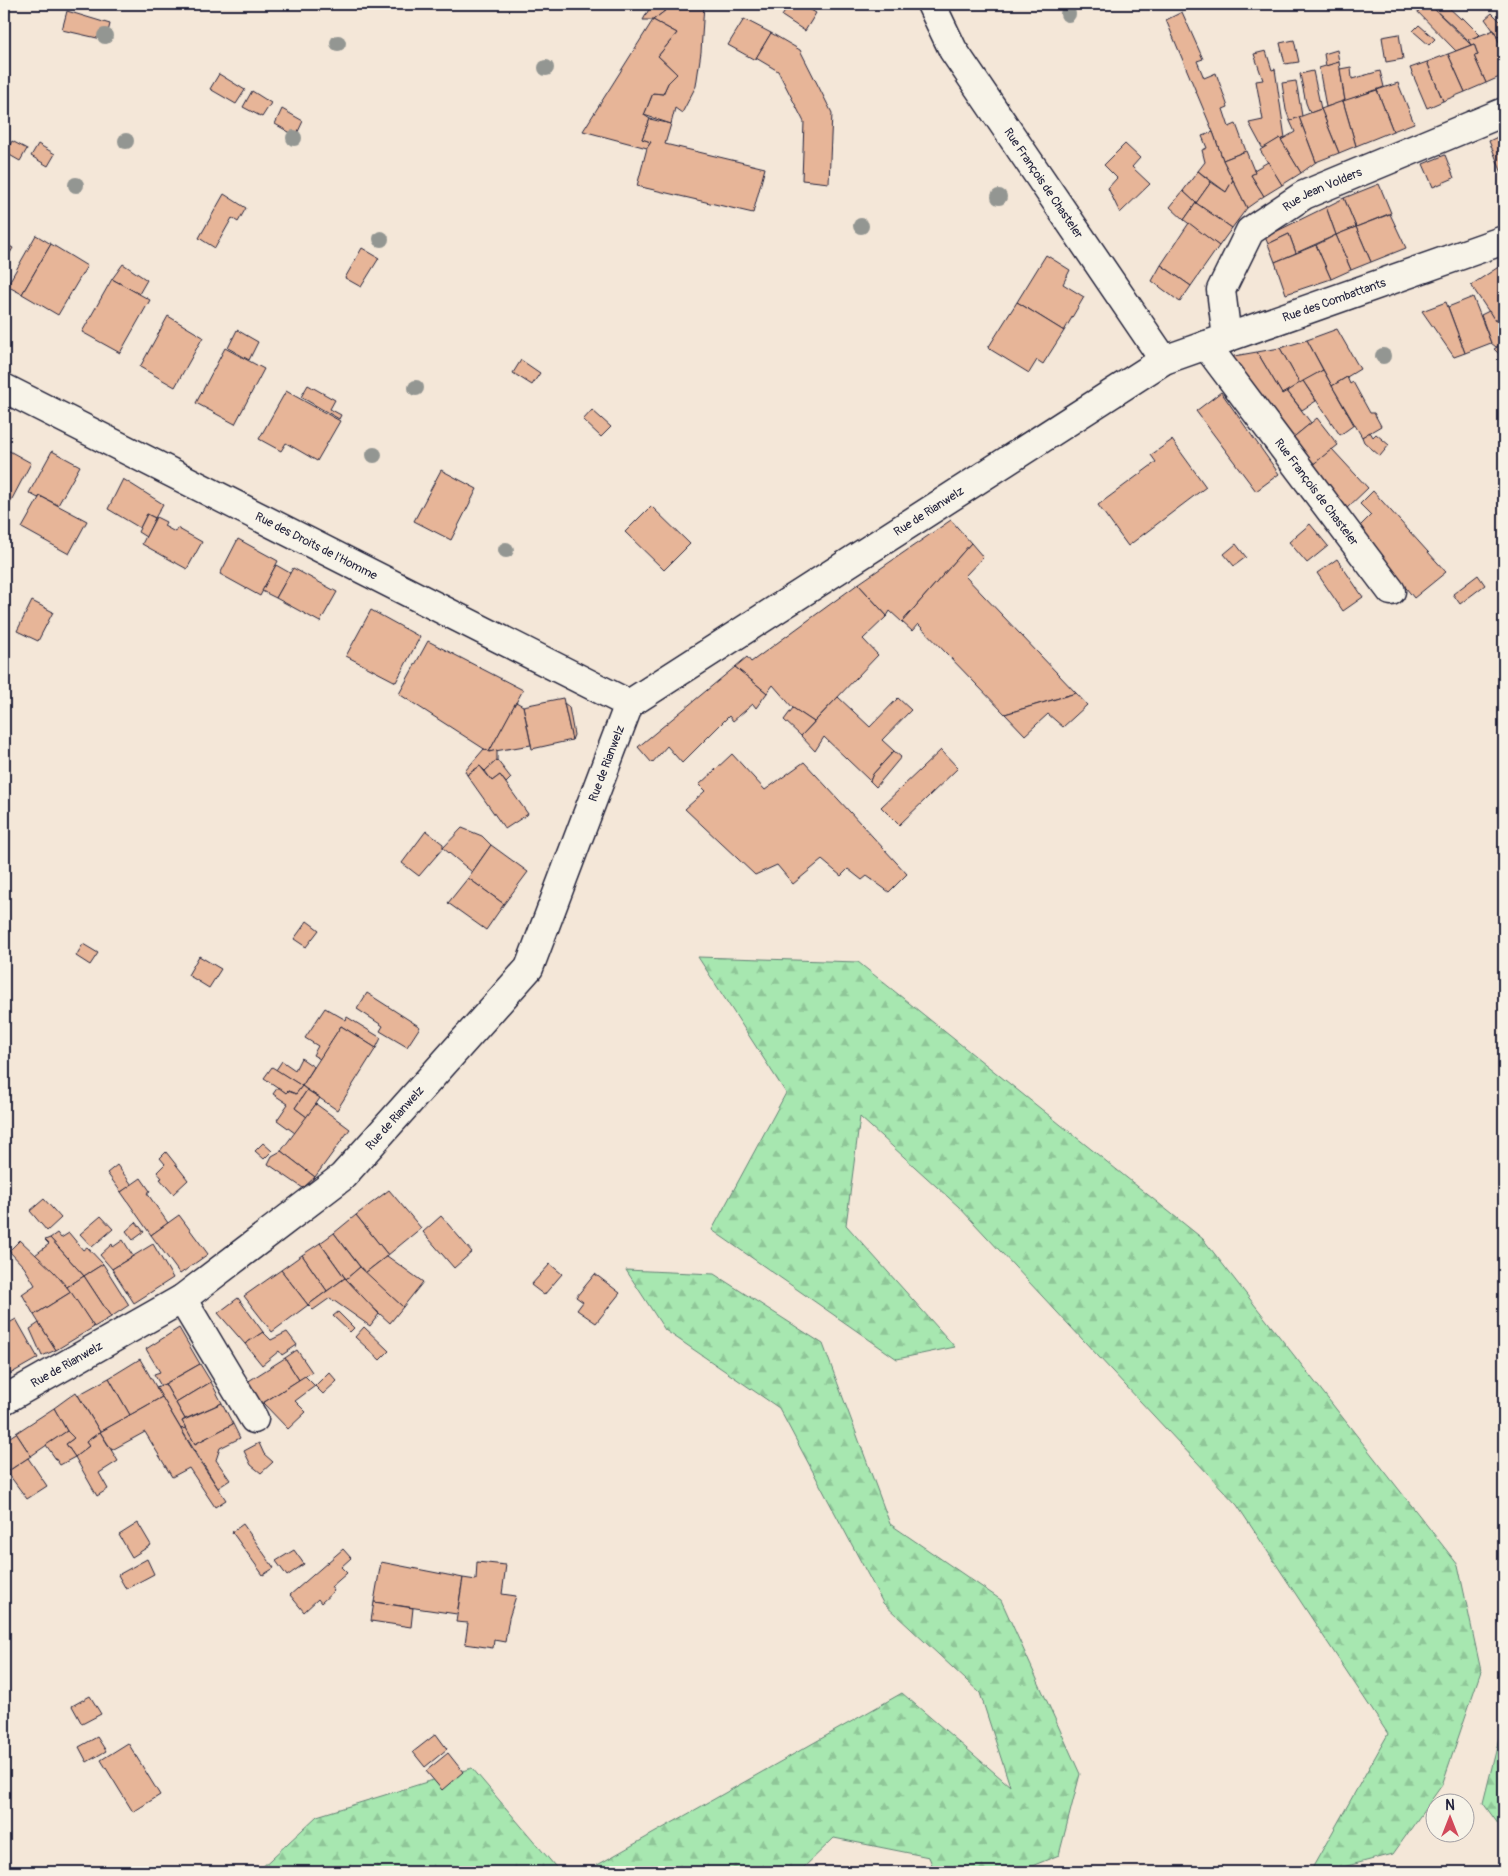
<svg xmlns="http://www.w3.org/2000/svg" width="1508" height="1876" viewBox="0 0 1508 1876" font-family="Pangolin,sans-serif">
  <style>
    .forest { fill: url(#forest-firs); stroke: #648476 }
    .building { fill: #e7b598; stroke: #22223b }
    .lines { fill: none; stroke-linecap: round; stroke-linejoin: round }
    .minor-casing { stroke: #22223b; stroke-width: 31 }
    .minor { stroke: #f7f3e8; stroke-width: 28 }
    .tree { fill: #939692 }
    .labels { text-anchor: middle; stroke-width: 4.5; stroke-linejoin: round; paint-order: stroke }
    .street-label { font-size: 12px; fill: #22223b; stroke: #f7f3e8 }
  </style>
  <defs>
    <pattern id="forest-firs" width="22" height="20" patternUnits="userSpaceOnUse" patternTransform="scale(1.25)"><rect width="22" height="20" fill="#a7e7b0"/><path d="M5 1l3.5 6h-7zM16 11l3.5 6h-7z" fill="#8fc698"/></pattern>
  </defs>
  <rect width="100%" height="100%" fill="#f4e7d8"/>
  <filter id="ink" filterUnits="userSpaceOnUse"><feTurbulence type="fractalNoise" baseFrequency=".02" numOctaves="2"/><feDisplacementMap in="SourceGraphic" scale="10" xChannelSelector="R" yChannelSelector="G"/><feConvolveMatrix kernelMatrix="1 2 1 2 8 2 1 2 1" color-interpolation-filters="sRGB"/></filter>
  <g filter="url(#ink)">
    <g class="forest">
      <polygon points="698,957 858,962 1203,1239 1458,1565 1481,1671 1442,1785 1393,1854 1324,1872 1310,1872 1388,1734 1237,1505 959,1207 860,1117 846,1225 955,1347 897,1359 712,1230 786,1093"/>
      <polygon points="626,1270 714,1274 823,1344 890,1524 1001,1600 1080,1774 1059,1855 1017,1872 935,1872 929,1857 834,1838 799,1872 585,1872 902,1693 1010,1786 980,1693 883,1603 779,1408 665,1330"/>
      <polygon points="1504,1724 1504,1832 1483,1803 1502,1727"/>
      <polygon points="472,1768 560,1872 257,1872 317,1816"/>
    </g>
    <g class="building">
      <polygon points="652,4 674,4 653,20 643,20"/>
      <polygon points="674,4 704,4 701,52 696,86 682,113 675,108 671,124 644,115 653,93 663,94 668,83 677,74 658,56 677,33 653,20"/>
      <polygon points="790,4 801,4 816,13 805,31 782,16"/>
      <polygon points="1410,4 1429,4 1471,45 1456,51"/>
      <polygon points="1435,4 1445,4 1461,19 1462,17 1480,35 1468,40 1432,7"/>
      <polygon points="67,11 110,24 106,40 62,30"/>
      <polygon points="1182,12 1203,59 1197,61 1204,78 1216,73 1228,107 1223,109 1229,127 1236,124 1246,151 1223,160 1213,132 1166,20"/>
      <polygon points="1492,13 1504,25 1504,34 1497,37 1494,30 1493,30 1485,19"/>
      <polygon points="744,19 771,33 755,60 728,45"/>
      <polygon points="653,20 677,33 658,56 677,74 668,83 663,94 653,93 644,115 650,119 642,139 651,142 647,148 583,131"/>
      <polygon points="1419,25 1435,39 1429,45 1413,31"/>
      <polygon points="1494,30 1504,54 1504,75 1486,83 1474,56 1478,55 1474,44 1471,45 1468,40"/>
      <polygon points="771,33 800,50 832,113 829,183 802,180 804,122 778,71 756,58"/>
      <polygon points="1399,34 1403,59 1386,62 1382,37"/>
      <polygon points="1504,34 1504,54 1497,37"/>
      <polygon points="1294,40 1299,62 1285,64 1280,43"/>
      <polygon points="1474,44 1478,55 1474,56 1486,83 1465,92 1448,54"/>
      <polygon points="1337,50 1339,62 1326,66 1324,54"/>
      <polygon points="1266,51 1272,70 1275,69 1285,138 1281,140 1280,138 1263,149 1249,123 1263,120 1256,81 1263,80 1254,54"/>
      <polygon points="1448,54 1465,92 1443,101 1427,62"/>
      <polygon points="1339,62 1345,101 1326,107 1319,68"/>
      <polygon points="1427,62 1443,101 1427,108 1410,68"/>
      <polygon points="1351,67 1352,79 1380,71 1384,87 1345,101 1340,69"/>
      <polygon points="1313,71 1321,109 1310,113 1306,103 1300,74"/>
      <polygon points="219,74 245,90 236,104 210,89"/>
      <polygon points="1296,81 1302,116 1290,121 1286,110 1282,83"/>
      <polygon points="1398,83 1414,123 1393,131 1377,90"/>
      <polygon points="1377,90 1393,131 1356,146 1343,101"/>
      <polygon points="252,91 271,103 262,117 243,107"/>
      <polygon points="1343,101 1356,146 1339,153 1321,109"/>
      <polygon points="282,109 303,121 296,136 275,124"/>
      <polygon points="1321,109 1339,153 1316,162 1299,117"/>
      <polygon points="1299,117 1316,162 1301,173 1281,140 1295,132 1290,121"/>
      <polygon points="650,119 671,124 665,144 765,168 753,213 637,186 647,148 651,142 642,139"/>
      <polygon points="1213,132 1223,160 1233,180 1226,192 1198,171 1205,162 1202,150 1207,148 1202,136"/>
      <polygon points="1504,134 1504,178 1489,141"/>
      <polygon points="1280,138 1301,173 1282,185 1260,150"/>
      <polygon points="12,141 27,149 20,161 6,153"/>
      <polygon points="38,144 55,154 48,166 31,156"/>
      <polygon points="1125,144 1140,158 1132,167 1150,184 1120,213 1108,188 1117,178 1104,165"/>
      <polygon points="1246,151 1255,173 1251,175 1264,196 1247,208 1223,160"/>
      <polygon points="1445,155 1454,178 1433,187 1423,164"/>
      <polygon points="1268,162 1282,185 1264,196 1251,175 1255,173 1254,170"/>
      <polygon points="1198,171 1211,182 1196,203 1183,191"/>
      <polygon points="1233,180 1247,208 1232,228 1196,203 1211,182 1226,192"/>
      <polygon points="1379,184 1391,213 1356,227 1344,198"/>
      <polygon points="1183,191 1196,203 1184,220 1170,207"/>
      <polygon points="224,194 246,208 238,222 232,218 215,248 199,238"/>
      <polygon points="1344,198 1356,227 1336,235 1326,207"/>
      <polygon points="1196,203 1232,228 1219,246 1184,220"/>
      <polygon points="1326,207 1336,235 1296,253 1289,234 1268,244 1265,237"/>
      <polygon points="1390,214 1406,248 1371,262 1356,227"/>
      <polygon points="1189,223 1219,246 1191,286 1161,265"/>
      <polygon points="1356,227 1371,262 1351,270 1336,235"/>
      <polygon points="1289,234 1296,253 1275,262 1268,244"/>
      <polygon points="36,235 51,244 22,294 7,286"/>
      <polygon points="1336,235 1351,270 1331,279 1316,245"/>
      <polygon points="4,243 13,248 4,263"/>
      <polygon points="51,244 87,266 58,315 22,294"/>
      <polygon points="1316,245 1331,279 1286,294 1275,262"/>
      <polygon points="362,248 379,258 361,287 345,278"/>
      <polygon points="1046,255 1070,270 1063,284 1084,297 1064,331 1017,302"/>
      <polygon points="123,264 147,280 139,294 112,279"/>
      <polygon points="1503,264 1504,316 1495,321 1471,285"/>
      <polygon points="1161,265 1191,286 1180,302 1152,281"/>
      <polygon points="112,279 150,300 120,353 82,332"/>
      <polygon points="1473,297 1491,343 1465,353 1448,307"/>
      <polygon points="1017,302 1064,331 1043,364 1037,360 1029,373 988,348"/>
      <polygon points="1446,302 1465,353 1454,357 1422,311"/>
      <polygon points="1489,311 1495,321 1504,316 1504,343 1496,347 1491,343 1481,315"/>
      <polygon points="168,316 203,337 175,387 140,367"/>
      <polygon points="1337,329 1360,369 1332,386 1307,340"/>
      <polygon points="237,330 258,342 249,360 228,348"/>
      <polygon points="1307,340 1323,370 1300,384 1280,348"/>
      <polygon points="1504,343 1504,359 1494,349"/>
      <polygon points="225,348 264,369 235,424 196,403"/>
      <polygon points="1280,348 1300,384 1282,394 1257,352"/>
      <polygon points="1257,352 1282,394 1287,391 1311,423 1290,440 1229,363 1234,356"/>
      <polygon points="521,360 540,373 532,385 513,373"/>
      <polygon points="1323,370 1354,425 1340,435 1303,381"/>
      <polygon points="1347,377 1350,384 1353,382 1370,413 1374,413 1381,426 1362,437 1332,386"/>
      <polygon points="1303,381 1316,401 1302,410 1287,391"/>
      <polygon points="308,385 335,400 330,409 341,415 339,419 301,397"/>
      <polygon points="286,391 340,421 317,461 286,443 281,451 259,439"/>
      <polygon points="1221,392 1279,474 1256,491 1196,411"/>
      <polygon points="592,410 611,427 601,437 583,420"/>
      <polygon points="1317,418 1338,445 1311,466 1290,440"/>
      <polygon points="1370,432 1373,437 1376,434 1389,445 1380,456 1364,442 1362,437"/>
      <polygon points="1172,440 1206,487 1128,546 1098,505 1156,462 1151,455"/>
      <polygon points="4,448 31,463 4,514"/>
      <polygon points="1332,449 1368,488 1346,509 1311,466"/>
      <polygon points="52,451 80,466 58,505 40,496 38,498 29,493"/>
      <polygon points="441,470 477,489 451,540 414,521"/>
      <polygon points="123,479 163,504 155,518 147,514 140,528 108,509"/>
      <polygon points="1373,491 1446,572 1414,598 1367,539 1368,537 1359,527 1371,515 1360,504"/>
      <polygon points="40,496 87,521 69,554 22,528"/>
      <polygon points="651,506 690,544 664,570 625,532"/>
      <polygon points="147,514 155,518 146,537 138,532"/>
      <polygon points="156,517 166,522 164,526 175,532 177,528 202,542 187,569 142,544"/>
      <polygon points="951,520 971,543 902,622 890,611 887,616 858,584"/>
      <polygon points="1310,524 1328,546 1307,563 1289,542"/>
      <polygon points="238,539 278,561 260,596 220,574"/>
      <polygon points="971,543 983,557 965,576 1076,693 1005,714 918,624 912,631 902,622"/>
      <polygon points="1236,544 1246,557 1234,566 1224,554"/>
      <polygon points="1337,559 1363,597 1343,611 1317,573"/>
      <polygon points="276,565 290,573 276,598 262,591"/>
      <polygon points="293,568 337,592 320,622 276,598"/>
      <polygon points="1478,575 1485,585 1460,604 1453,594"/>
      <polygon points="858,584 887,616 863,639 878,655 814,722 793,708 773,685 767,693 735,667 747,657 751,662"/>
      <polygon points="32,601 53,612 38,641 17,631"/>
      <polygon points="371,610 420,637 396,682 346,656"/>
      <polygon points="428,641 523,690 489,752 399,694"/>
      <polygon points="735,667 767,693 756,708 753,704 733,721 729,716 682,763 667,746 652,763 638,747"/>
      <polygon points="1076,693 1087,705 1063,727 1048,714 1025,735 1005,714"/>
      <polygon points="838,697 870,727 898,698 911,710 882,740 894,751 873,774 870,781 824,737 815,751 801,736"/>
      <polygon points="563,698 572,740 532,749 523,706"/>
      <polygon points="516,702 523,706 531,745 489,752"/>
      <polygon points="564,703 569,707 574,735 572,740"/>
      <polygon points="793,708 814,722 801,736 784,720"/>
      <polygon points="484,749 489,752 497,750 497,760 485,771 480,766 467,775 465,771"/>
      <polygon points="941,750 958,768 899,825 881,807"/>
      <polygon points="894,751 901,757 876,787 870,781 873,774"/>
      <polygon points="732,754 765,790 804,762 907,874 889,892 867,876 862,880 848,869 841,876 822,860 793,884 777,865 755,875 685,809 705,791 699,785"/>
      <polygon points="497,760 511,778 506,783 500,775 492,781 485,771"/>
      <polygon points="480,766 492,781 500,775 528,814 505,829 467,775"/>
      <polygon points="462,828 482,836 491,845 472,872 443,848"/>
      <polygon points="426,831 443,844 443,848 419,876 402,863"/>
      <polygon points="491,845 528,872 504,904 468,878"/>
      <polygon points="468,878 504,904 486,930 448,903"/>
      <polygon points="307,921 319,930 306,947 294,939"/>
      <polygon points="83,944 98,953 90,965 76,956"/>
      <polygon points="199,956 221,969 209,988 188,975"/>
      <polygon points="367,993 420,1027 407,1047 380,1031 383,1026 357,1009"/>
      <polygon points="325,1008 346,1020 347,1017 381,1038 376,1048 341,1026 320,1059 313,1055 318,1046 305,1038"/>
      <polygon points="341,1026 376,1048 337,1110 302,1086"/>
      <polygon points="301,1058 314,1067 302,1086 276,1070 282,1061 295,1070"/>
      <polygon points="272,1067 302,1086 296,1094 288,1091 286,1093 264,1078"/>
      <polygon points="302,1086 307,1090 295,1108 307,1117 295,1133 277,1120 288,1104 273,1094 278,1087 286,1093 288,1091 296,1094"/>
      <polygon points="307,1090 320,1098 307,1117 295,1108"/>
      <polygon points="316,1104 350,1129 315,1177 281,1151"/>
      <polygon points="263,1143 272,1151 264,1159 255,1151"/>
      <polygon points="281,1151 315,1177 303,1188 268,1164 272,1156"/>
      <polygon points="166,1152 188,1180 173,1194 160,1179 162,1178 157,1172 165,1164 160,1158"/>
      <polygon points="117,1165 132,1185 121,1192 107,1173"/>
      <polygon points="141,1178 150,1191 147,1193 168,1223 151,1235 121,1192"/>
      <polygon points="389,1190 421,1228 388,1255 356,1215"/>
      <polygon points="44,1199 61,1218 47,1231 30,1211"/>
      <polygon points="179,1215 208,1254 180,1274 151,1235"/>
      <polygon points="356,1215 388,1255 365,1273 334,1233"/>
      <polygon points="101,1216 113,1229 92,1247 80,1234"/>
      <polygon points="441,1216 472,1252 454,1268 423,1232"/>
      <polygon points="136,1222 144,1232 133,1240 126,1231"/>
      <polygon points="57,1233 61,1238 69,1233 83,1250 87,1247 103,1264 84,1276 50,1238"/>
      <polygon points="334,1233 360,1267 346,1279 320,1243"/>
      <polygon points="50,1238 84,1276 67,1287 35,1255 49,1244 45,1240"/>
      <polygon points="20,1240 54,1272 71,1292 34,1315 22,1294 35,1285 24,1267 9,1251"/>
      <polygon points="123,1240 133,1256 112,1269 100,1255 112,1244 113,1247"/>
      <polygon points="320,1243 345,1278 327,1291 302,1255"/>
      <polygon points="153,1244 173,1278 134,1303 112,1269"/>
      <polygon points="302,1255 327,1291 308,1305 281,1270"/>
      <polygon points="387,1256 423,1282 403,1307 365,1273"/>
      <polygon points="103,1264 129,1305 111,1317 84,1276"/>
      <polygon points="550,1264 562,1274 544,1295 531,1285"/>
      <polygon points="360,1267 403,1307 390,1323 369,1304 346,1279"/>
      <polygon points="281,1270 308,1305 272,1332 244,1296"/>
      <polygon points="595,1274 620,1293 596,1323 577,1310 583,1302 576,1297"/>
      <polygon points="84,1276 111,1317 94,1327 67,1287"/>
      <polygon points="345,1278 379,1314 370,1326 330,1298 313,1310 308,1305"/>
      <polygon points="71,1292 94,1327 56,1350 34,1315"/>
      <polygon points="238,1298 263,1332 245,1344 218,1313"/>
      <polygon points="338,1312 354,1328 350,1332 333,1316"/>
      <polygon points="16,1319 38,1358 10,1374 4,1359 4,1326"/>
      <polygon points="39,1323 56,1350 42,1356 30,1329"/>
      <polygon points="364,1327 389,1351 380,1360 355,1337"/>
      <polygon points="179,1328 200,1364 161,1386 154,1374 160,1372 146,1349"/>
      <polygon points="263,1332 271,1340 287,1332 297,1345 282,1355 279,1351 262,1365 245,1344"/>
      <polygon points="297,1350 312,1372 299,1380 285,1358"/>
      <polygon points="285,1358 299,1380 258,1406 244,1384"/>
      <polygon points="4,1359 10,1374 4,1378"/>
      <polygon points="140,1359 162,1397 130,1415 109,1378"/>
      <polygon points="200,1364 211,1382 176,1403 165,1384"/>
      <polygon points="329,1372 337,1381 323,1394 315,1386"/>
      <polygon points="305,1376 315,1386 295,1401 306,1412 288,1429 263,1403"/>
      <polygon points="109,1378 130,1415 100,1432 78,1395"/>
      <polygon points="211,1382 222,1403 185,1419 176,1403"/>
      <polygon points="165,1384 185,1419 182,1421 186,1428 181,1429 156,1387"/>
      <polygon points="76,1392 100,1432 86,1442 89,1446 75,1457 66,1444 74,1438 67,1431 54,1408"/>
      <polygon points="162,1397 199,1460 226,1500 215,1507 189,1468 172,1477 145,1432 112,1450 100,1432"/>
      <polygon points="222,1403 233,1424 195,1444 182,1421"/>
      <polygon points="54,1408 67,1431 31,1456 16,1433"/>
      <polygon points="233,1424 240,1438 220,1448 216,1460 230,1480 218,1488 181,1429 186,1428 195,1444"/>
      <polygon points="67,1431 74,1438 66,1444 75,1457 60,1465 46,1445"/>
      <polygon points="100,1432 118,1461 99,1473 108,1489 97,1496 75,1457 89,1446 86,1442"/>
      <polygon points="16,1433 31,1456 4,1474 4,1441"/>
      <polygon points="259,1443 264,1454 273,1462 261,1473 251,1465 244,1451"/>
      <polygon points="28,1458 47,1486 27,1499 7,1472"/>
      <polygon points="138,1523 151,1545 132,1557 119,1535"/>
      <polygon points="243,1524 274,1568 263,1575 232,1532"/>
      <polygon points="343,1549 351,1558 341,1567 347,1573 331,1587 334,1591 321,1603 318,1599 304,1612 290,1595"/>
      <polygon points="294,1550 304,1564 287,1576 276,1561"/>
      <polygon points="147,1559 154,1574 126,1589 118,1575"/>
      <polygon points="381,1562 463,1578 457,1614 374,1602"/>
      <polygon points="477,1562 506,1565 502,1594 516,1596 509,1618 505,1642 494,1640 493,1648 465,1644 468,1623 456,1622 463,1578 476,1580"/>
      <polygon points="374,1602 413,1608 411,1627 371,1621"/>
      <polygon points="90,1696 101,1714 82,1724 72,1706"/>
      <polygon points="436,1734 447,1749 425,1767 413,1752"/>
      <polygon points="97,1737 106,1751 87,1762 79,1747"/>
      <polygon points="128,1743 160,1795 133,1812 101,1760"/>
      <polygon points="448,1753 463,1772 442,1790 426,1771"/>
    </g>
    <g class="lines">
      <defs>
        <g id="minor">
          <path id="s1" d="M931 4 953 50 1164 360"/>
          <path id="s2" d="M1227 338 1221 290 1250 231 1304 195 1504 112"/>
          <path id="s3" d="M1206 345 1391 591"/>
          <path id="s4" d="M4 388 629 704"/>
          <polyline points="182,1299 254,1419"/>
          <path id="s5" d="M4 1400 182 1299 342 1177 529 968 629 704 1164 360 1504 240"/>
        </g>
      </defs>
      <use href="#minor" class="minor-casing"/>
      <use href="#minor" class="minor"/>
    </g>
    <g class="tree">
      <circle cx="1068" cy="14" r="8"/>
      <circle cx="105" cy="36" r="8"/>
      <circle cx="338" cy="43" r="8"/>
      <circle cx="546" cy="68" r="8"/>
      <circle cx="294" cy="138" r="8"/>
      <circle cx="126" cy="141" r="8"/>
      <circle cx="76" cy="185" r="8"/>
      <circle cx="999" cy="197" r="8"/>
      <circle cx="861" cy="226" r="8"/>
      <circle cx="381" cy="239" r="8"/>
      <circle cx="1383" cy="356" r="8"/>
      <circle cx="416" cy="388" r="8"/>
      <circle cx="374" cy="455" r="8"/>
      <circle cx="506" cy="550" r="8"/>
    </g>
  </g>
  <g class="labels">
    <g class="street-label">
      <text dy="4" stroke="none"><textPath href="#s1" startOffset="212">Rue François de Chasteler</textPath></text>
      <text dy="4" stroke="none"><textPath href="#s2" startOffset="198">Rue Jean Volders</textPath></text>
      <text dy="4" stroke="none"><textPath href="#s5" startOffset="1785">Rue des Combattants</textPath></text>
      <text dy="4" stroke="none"><textPath href="#s3" startOffset="184">Rue François de Chasteler</textPath></text>
      <text dy="4" stroke="none"><textPath href="#s5" startOffset="1325">Rue de Rianwelz</textPath></text>
      <text dy="4" stroke="none"><textPath href="#s4" startOffset="350">Rue des Droits de l'Homme</textPath></text>
      <text dy="4" stroke="none"><textPath href="#s5" startOffset="905">Rue de Rianwelz</textPath></text>
      <text dy="4" stroke="none"><textPath href="#s5" startOffset="485">Rue de Rianwelz</textPath></text>
      <text dy="4" stroke="none"><textPath href="#s5" startOffset="72">Rue de Rianwelz</textPath></text>
    </g>
  </g>
  <rect width="1508" height="1876" fill="none" stroke="#f7f3e8" stroke-width="20"/>
  <rect x="10" y="10" width="1488" height="1856" fill="none" stroke="#22223b" stroke-width="2" filter="url(#ink)"/>
  <g transform="translate(1450 1818)"><circle r="24" fill="#f7f3e8" stroke="#a29fa3"/>
  <path d="M0-4L9 19L0 12L-9 19Z" fill="#d1495b"/>
  <text y="-8" font-size="14" font-weight="bold" text-anchor="middle" fill="#22223b">N</text>
  </g>
</svg>
